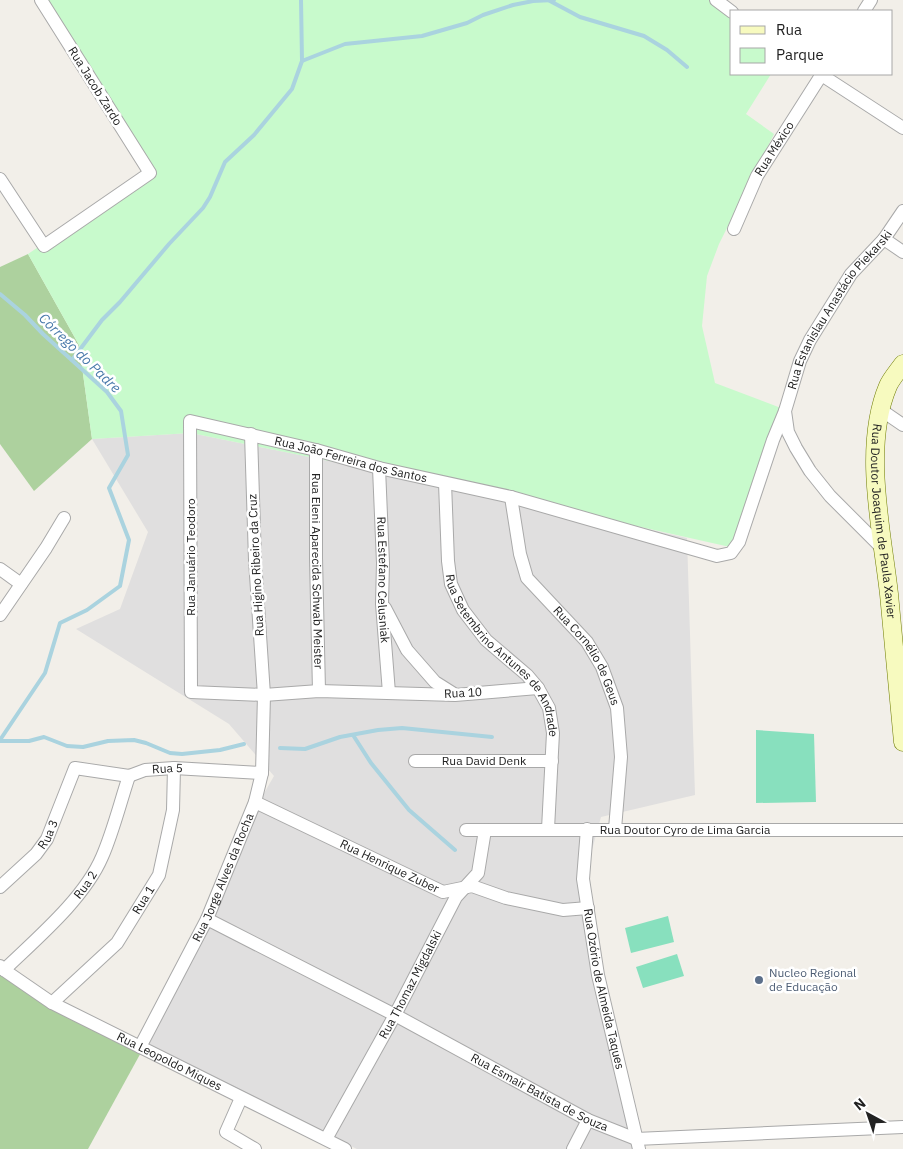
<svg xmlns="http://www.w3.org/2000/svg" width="903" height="1149" viewBox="0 0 903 1149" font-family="'IBM Plex Sans',sans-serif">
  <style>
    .residential { fill: #e0dfdf }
    .forest { fill: #add19e }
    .park { fill: #c8facc }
    .pitch { fill: #88e0be }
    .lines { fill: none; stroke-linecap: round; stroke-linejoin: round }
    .stream { stroke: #aad3df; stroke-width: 4 }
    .minor-casing { stroke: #a9a9a9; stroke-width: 14 }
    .secondary-casing { stroke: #707d05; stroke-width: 19 }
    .minor { stroke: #fff; stroke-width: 12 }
    .secondary { stroke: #f7fabf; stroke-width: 18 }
    .service-dot { fill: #5c6f8a; stroke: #fff; stroke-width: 2 }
    .labels { text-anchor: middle; stroke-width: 5; stroke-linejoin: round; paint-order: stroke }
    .street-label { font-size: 12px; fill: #222; stroke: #fff }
    .service-label { font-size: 12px; fill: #4e5e75; stroke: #fff; text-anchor: start }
    .water-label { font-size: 14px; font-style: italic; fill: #4a7aab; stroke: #fff }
  </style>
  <rect width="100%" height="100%" fill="#f2efe9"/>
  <polygon class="residential" points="191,433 516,499 687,538 695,795 601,817 584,879 640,1149 357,1149 144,1047 214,919 263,795 274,776 229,724 76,629 120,609 148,532 92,439"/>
  <g class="forest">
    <polygon points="28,254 79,345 92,439 34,491 0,444 0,267"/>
    <polygon points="0,968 144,1047 88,1149 0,1149"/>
  </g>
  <polygon class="park" points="38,0 719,0 732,11 732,74 771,74 746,114 774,134 719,244 707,276 702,326 715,383 781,408 730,547 516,499 191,433 92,439 79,345 28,254 150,171"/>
  <g class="pitch">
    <polygon points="756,730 814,734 816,802 756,803"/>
    <polygon points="668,916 674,942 631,953 625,928"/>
    <polygon points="677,954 684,976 643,988 636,967"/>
  </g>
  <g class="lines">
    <g class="stream">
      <polyline points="550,1 580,17 644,36 667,50 687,67"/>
      <polyline points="302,61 345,44 422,36 467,23 483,15 513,5 533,1 554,0"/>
      <polyline points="0,294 25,315 43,334 107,392 121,411 128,455 109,488 129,540 120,586 87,610 60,623 45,673 0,740"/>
      <polyline points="72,360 102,320 120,302 169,244 203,208 210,197 225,162 254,135 292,89 302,61 301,0"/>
      <polyline points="353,735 371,763 409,810 455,850"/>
      <polyline points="0,741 29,741 44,737 67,746 83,747 108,741 134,740 146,743 170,753 182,754 220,750 244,744"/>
      <polyline points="280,748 305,749 340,737 378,730 402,728 492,737"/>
    </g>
    <defs>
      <g id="minor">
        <polyline points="716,0 732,12"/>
        <polyline points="864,11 871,0"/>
        <polyline points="820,74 903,128"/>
        <polyline points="0,179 44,246 150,173 41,0"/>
        <path id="s1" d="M734 229 757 176 822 74"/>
        <polyline points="884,239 903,252"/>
        <polyline points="881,410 903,425"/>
        <path id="s2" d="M316 450V558L319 691"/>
        <path id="s3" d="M379 468 383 563 382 604 389 693"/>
        <path id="s4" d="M445 483 448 561 451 584 463 610 486 640 527 675 538 688 549 708 553 733 548 829"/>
        <path id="s5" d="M511 497 520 554 527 578 587 642 602 667 617 708 621 757 615 829"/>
        <path id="s6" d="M884 550 830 496 810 471 796 448 788 432 785 411 800 361 810 340 851 274 884 239 903 211"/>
        <polyline points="0,569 21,584"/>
        <polyline points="385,608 407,650 435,682 454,694"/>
        <polyline points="0,615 46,548 64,518"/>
        <path id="s7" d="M538 688 455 695 319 691 264 695 191 692 190 421 316 450 379 468 511 497 717 556 731 553 739 542 773 440 785 411"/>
        <path id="s8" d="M415 761H552"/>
        <path id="s9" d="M255 802 443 892 472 886 506 898 563 910 588 908"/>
        <path id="s10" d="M587 829 583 879 598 975 639 1149"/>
        <path id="s11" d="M466 830H903"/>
        <path id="s12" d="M0 887 36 854 47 839 75 768 129 776 145 770 174 768 262 773"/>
        <path id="s13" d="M207 919 395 1015 588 1120 636 1139 903 1127"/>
        <path id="s14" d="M0 966 4 970 52 1003 345 1149"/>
        <path id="s15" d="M4 970C36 939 84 899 102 857 113 832 120 803 129 776"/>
        <path id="s16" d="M52 1003 117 943 159 875 173 810 174 768"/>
        <path id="s17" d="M140 1047 207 919 255 802 262 773 264 695 255 560 251 434"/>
        <polyline points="241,1098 226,1132 255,1149"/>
        <path id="s18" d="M326 1139 395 1015 456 897 478 873 485 830"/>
        <polyline points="573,1149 588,1120"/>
      </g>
      <g id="secondary">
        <path id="s19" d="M903 364C898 371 891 379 888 386 862 447 882 531 889 594 894 643 898 693 903 742"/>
      </g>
    </defs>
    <use href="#minor" class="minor-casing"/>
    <use href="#secondary" class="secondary-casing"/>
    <use href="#minor" class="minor"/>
    <use href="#secondary" class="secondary"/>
  </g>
  <circle class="service-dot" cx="759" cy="980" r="5"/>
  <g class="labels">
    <g class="street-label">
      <text transform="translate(95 86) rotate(58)" y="4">Rua Jacob Zardo</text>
      <text dy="4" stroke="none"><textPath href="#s1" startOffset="90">Rua México</textPath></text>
      <text dy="4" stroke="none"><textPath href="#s6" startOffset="291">Rua Estanislau Anastácio Piekarski</textPath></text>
      <text dy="4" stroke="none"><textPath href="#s7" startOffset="784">Rua João Ferreira dos Santos</textPath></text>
      <text dy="4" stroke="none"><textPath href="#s19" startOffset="164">Rua Doutor Joaquim de Paula Xavier</textPath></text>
      <text transform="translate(191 557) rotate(-90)" y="4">Rua Januário Teodoro</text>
      <text transform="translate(256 565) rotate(-93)" y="4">Rua Higino Ribeiro da Cruz</text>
      <text dy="4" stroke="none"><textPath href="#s2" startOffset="121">Rua Eleni Aparecida Schwab Meister</textPath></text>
      <text dy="4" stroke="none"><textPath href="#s3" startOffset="112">Rua Estefano Celusniak</textPath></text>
      <text dy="4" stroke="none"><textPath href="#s4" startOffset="191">Rua Setembrino Antunes de Andrade</textPath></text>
      <text dy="4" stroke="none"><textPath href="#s5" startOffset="182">Rua Cornélio de Geus</textPath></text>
      <text transform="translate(463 693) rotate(-3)" y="4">Rua 10</text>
      <text dy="4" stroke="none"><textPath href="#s8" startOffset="69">Rua David Denk</textPath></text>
      <text dy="4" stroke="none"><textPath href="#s12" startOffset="238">Rua 5</textPath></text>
      <text dy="4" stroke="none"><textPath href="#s11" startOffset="219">Rua Doutor Cyro de Lima Garcia</textPath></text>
      <text dy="4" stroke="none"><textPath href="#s12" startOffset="72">Rua 3</textPath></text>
      <text dy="4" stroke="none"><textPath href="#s9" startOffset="149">Rua Henrique Zuber</textPath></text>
      <text dy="4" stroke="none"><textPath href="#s17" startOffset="189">Rua Jorge Alves da Rocha</textPath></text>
      <text dy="4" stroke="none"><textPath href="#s15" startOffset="118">Rua 2</textPath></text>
      <text dy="4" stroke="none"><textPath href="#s16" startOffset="139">Rua 1</textPath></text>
      <text dy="4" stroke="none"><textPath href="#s18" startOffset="176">Rua Thomaz Migdalski</textPath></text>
      <text dy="4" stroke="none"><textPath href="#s10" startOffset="162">Rua Ozório de Almeida Taques</textPath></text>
      <text dy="4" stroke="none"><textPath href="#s14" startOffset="195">Rua Leopoldo Miques</textPath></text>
      <text dy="4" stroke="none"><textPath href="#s13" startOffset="375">Rua Esmair Batista de Souza</textPath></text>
    </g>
    <g class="service-label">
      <text x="769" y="977">Nucleo Regional<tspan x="769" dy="14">de Educação</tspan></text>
    </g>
    <g class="water-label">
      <text transform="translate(80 353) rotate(44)" y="5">Córrego do Padre</text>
    </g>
  </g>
  <rect x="730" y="10" width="162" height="65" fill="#ffffff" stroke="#a7a7a7"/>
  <rect x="740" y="26" width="25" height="8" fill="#f7fabf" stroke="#a7a7a7"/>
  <text x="776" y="35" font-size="15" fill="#222222">Rua</text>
  <rect x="740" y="48" width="25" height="15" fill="#c8facc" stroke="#a7a7a7"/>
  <text x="776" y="60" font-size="15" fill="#222222">Parque</text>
  <g transform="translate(868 1114) rotate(320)" stroke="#ffffff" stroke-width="4" paint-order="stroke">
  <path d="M0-4L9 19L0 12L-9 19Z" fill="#222222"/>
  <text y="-8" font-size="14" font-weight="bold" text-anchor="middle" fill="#222222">N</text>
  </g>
</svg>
